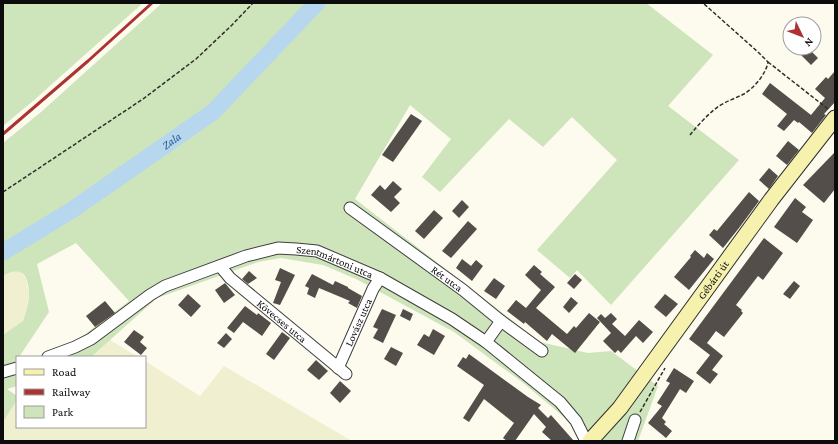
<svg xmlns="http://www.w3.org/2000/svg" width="838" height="444" viewBox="0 0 838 444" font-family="'Crimson Pro',serif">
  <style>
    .farmland { fill: #f0efcf }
    .green { fill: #cee4ba }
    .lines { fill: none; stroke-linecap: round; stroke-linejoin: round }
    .river { stroke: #b7d7ef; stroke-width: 17 }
    .building { fill: #534e49 }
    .street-casing { stroke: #3f3f3f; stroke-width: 13 }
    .secondary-casing { stroke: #2e2e2e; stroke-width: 17 }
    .path { stroke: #2e2e2e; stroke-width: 1.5; stroke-dasharray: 4 2; stroke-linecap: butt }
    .street { stroke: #fff; stroke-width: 11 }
    .secondary { stroke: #f6f2ae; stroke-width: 15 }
    .rail { stroke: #ad3333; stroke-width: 3 }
    .labels { text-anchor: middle; stroke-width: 4; stroke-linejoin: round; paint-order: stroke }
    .street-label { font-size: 11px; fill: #0c0c0c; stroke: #fff }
    .water-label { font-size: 12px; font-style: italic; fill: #235b90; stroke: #fff }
  </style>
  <rect width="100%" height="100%" fill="#fdfbed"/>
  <g class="farmland">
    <polygon points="16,270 20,271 26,279 29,294 26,312 23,321 3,335 3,276"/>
    <polygon points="110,340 138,357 91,357"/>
    <polygon points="145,361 200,396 224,366 352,441 3,441 3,422 17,400 17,427 145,427"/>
  </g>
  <g class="green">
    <polygon points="3,3 143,3 33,101 3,126"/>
    <path d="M162 3H646L713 55 668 106 739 160 611 305 577 270 570 278 537 250 617 160 572 117 543 147 509 119 440 192 422 177 451 139 410 105 355 199 540 342 588 353 611 351 658 386 638 441H577L579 439 575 428 558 412 522 382 454 332 356 279 323 265 281 258 258 262 157 298 91 357H37L72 344 129 301 76 243 37 264 49 312 19 357H17V359L13 365 17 364V386L7 389 17 396V400L3 422V335L23 321C26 313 29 302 29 293 28 274 21 265 3 276V143L41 112Z"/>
  </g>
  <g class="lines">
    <path class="river" id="s1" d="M3 252 72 210 213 112 317 3"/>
  </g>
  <g class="building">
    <polygon points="794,48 808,48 818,58 811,65"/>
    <polygon points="835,71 835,102 824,114 826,115 812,133 799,122 798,123 794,120 784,131 777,126 787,114 762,94 770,83 811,115 825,98 815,89 826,77 828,79"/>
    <polygon points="411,114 422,121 393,162 382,155"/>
    <polygon points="788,141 799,150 787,165 776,156"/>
    <polygon points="835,152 835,189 824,203 803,185"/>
    <polygon points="769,168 778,176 769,189 759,180"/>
    <polygon points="393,181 402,189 394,197 400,203 391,212 371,195 380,185 385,190"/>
    <polygon points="749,192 759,201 739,228 723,248 709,235 714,229 717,231"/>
    <polygon points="795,198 806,207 802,212 813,220 797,243 774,227"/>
    <polygon points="462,200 469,207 459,218 452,211"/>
    <polygon points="434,210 443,218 424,239 415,231"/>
    <polygon points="468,221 477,229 451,258 442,251"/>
    <polygon points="764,238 783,253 763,280 758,276 736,305 742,310 741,311 743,313 724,337 716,331 707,343 723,356 712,370 718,374 710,384 696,373 710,355 689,339"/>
    <polygon points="695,250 704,258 707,253 714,259 689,290 674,277 691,257 690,256"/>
    <polygon points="462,259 471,266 476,260 483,266 472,281 456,268"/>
    <polygon points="534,265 542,272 540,274 555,287 536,308 567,334 574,326 576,328 589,313 600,322 575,353 552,334 547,341 525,322 524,324 507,311 516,300 526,308 541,290 525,275"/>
    <polygon points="280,268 295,275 280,305 273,303 281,282 275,280"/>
    <polygon points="249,271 257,278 248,284 242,279"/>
    <polygon points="312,274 333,285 335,281 348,287 348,288 362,296 357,308 348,303 350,301 319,288 315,298 307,294 309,288 305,286"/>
    <polygon points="575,274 582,280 574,289 567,283"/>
    <polygon points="494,278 505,286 496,299 484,291"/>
    <polygon points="794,281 800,286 790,299 783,294"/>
    <polygon points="225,283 235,295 224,303 215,290"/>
    <polygon points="188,294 201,306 191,317 178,305"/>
    <polygon points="665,294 678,304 666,317 654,307"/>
    <polygon points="571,297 578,303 569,313 563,307"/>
    <polygon points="105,301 115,313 95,327 86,316"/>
    <polygon points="245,306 257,315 258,313 271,323 262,336 243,322 234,333 227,328"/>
    <polygon points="382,309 396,315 383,343 373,338 378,329 373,327"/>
    <polygon points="403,309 413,314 410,321 400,316"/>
    <polygon points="611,313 617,319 612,324 625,336 639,320 653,332 643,343 636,336 621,353 618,350 615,353 603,341 611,333 597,318 601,314 605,318"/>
    <polygon points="433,329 445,336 434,355 417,345 424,334 429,337"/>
    <polygon points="134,330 144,337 140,342 147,348 141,355 124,342"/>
    <polygon points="282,332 290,338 274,360 266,354"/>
    <polygon points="226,333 232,339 224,348 217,343"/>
    <polygon points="391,347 403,353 396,366 384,359"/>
    <polygon points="469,354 528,397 541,405 538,408 548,418 551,415 574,441 552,441 542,432 546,427 534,414 515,441 507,441 503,438 514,423 484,399 469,422 463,418 484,385 457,366 463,357 466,359"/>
    <polygon points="316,360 328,371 319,380 307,370"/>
    <polygon points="674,368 694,381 686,393 680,389 662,418 666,422 664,424 672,431 666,438 648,423 662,406 657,403 670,383 666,381"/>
    <polygon points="340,381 351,391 340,403 330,393"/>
  </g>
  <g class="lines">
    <defs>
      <g id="street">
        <path id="s2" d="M350 208 463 290 501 321 542 351"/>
        <path id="s3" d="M220 266 230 278 346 374"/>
        <polyline points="486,342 501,321"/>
        <path id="s4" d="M48 357 75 347 91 339 150 295 165 286 246 256 278 248 296 249 317 251 380 278 452 319 486 342 560 402 576 421 586 441"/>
        <path id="s5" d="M338 368 373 289 380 278"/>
        <polyline points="3,372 17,368"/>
        <polyline points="628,441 635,420"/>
      </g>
      <g id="secondary">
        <path id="s6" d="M590 441 620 408 771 200 835 118"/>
      </g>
    </defs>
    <use href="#street" class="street-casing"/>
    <use href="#secondary" class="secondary-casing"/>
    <g class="path">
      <polyline points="768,62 828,109"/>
      <path d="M690 135C698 125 708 114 719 106 727 101 736 98 744 94 754 88 766 74 768 62L758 52 703 3"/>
      <polyline points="3,192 143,99 196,59 232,25 253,3"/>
      <polyline points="640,412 665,368"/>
    </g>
    <use href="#street" class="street"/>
    <use href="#secondary" class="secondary"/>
    <polyline class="rail" points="3,134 88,61 152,3"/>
  </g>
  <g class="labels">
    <g class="street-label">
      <text dy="4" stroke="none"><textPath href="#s4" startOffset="316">Szentmártoni utca</textPath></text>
      <text dy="4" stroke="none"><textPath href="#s2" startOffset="120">Rét utca</textPath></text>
      <text dy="4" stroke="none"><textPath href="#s6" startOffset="203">Gébárti út</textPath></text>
      <text dy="4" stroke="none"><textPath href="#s3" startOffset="83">Kövecses utca</textPath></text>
      <text dy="4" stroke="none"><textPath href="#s5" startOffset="50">Lovász utca</textPath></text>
    </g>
    <g class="water-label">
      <text dy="4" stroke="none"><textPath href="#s1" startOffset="202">Zala</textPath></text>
    </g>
  </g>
  <rect width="838" height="444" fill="none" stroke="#0c0c0c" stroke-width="8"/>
  <rect x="16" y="356" width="130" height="72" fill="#ffffff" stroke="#9e9e9e"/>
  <rect x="24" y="369" width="20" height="6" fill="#f6f2ae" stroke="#9e9e9e"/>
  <text x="52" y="376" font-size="12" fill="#0c0c0c">Road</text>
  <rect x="24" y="389" width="20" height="6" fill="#ad3333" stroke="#9e9e9e"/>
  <text x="52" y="396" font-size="12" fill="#0c0c0c">Railway</text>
  <rect x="24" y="406" width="20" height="12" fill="#cee4ba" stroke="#9e9e9e"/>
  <text x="52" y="416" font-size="12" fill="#0c0c0c">Park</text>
  <g transform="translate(802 36) rotate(133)"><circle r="19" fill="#ffffff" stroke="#9e9e9e"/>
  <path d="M0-3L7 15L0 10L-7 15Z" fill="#ad3333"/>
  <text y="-6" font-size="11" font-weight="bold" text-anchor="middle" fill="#0c0c0c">N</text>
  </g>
</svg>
